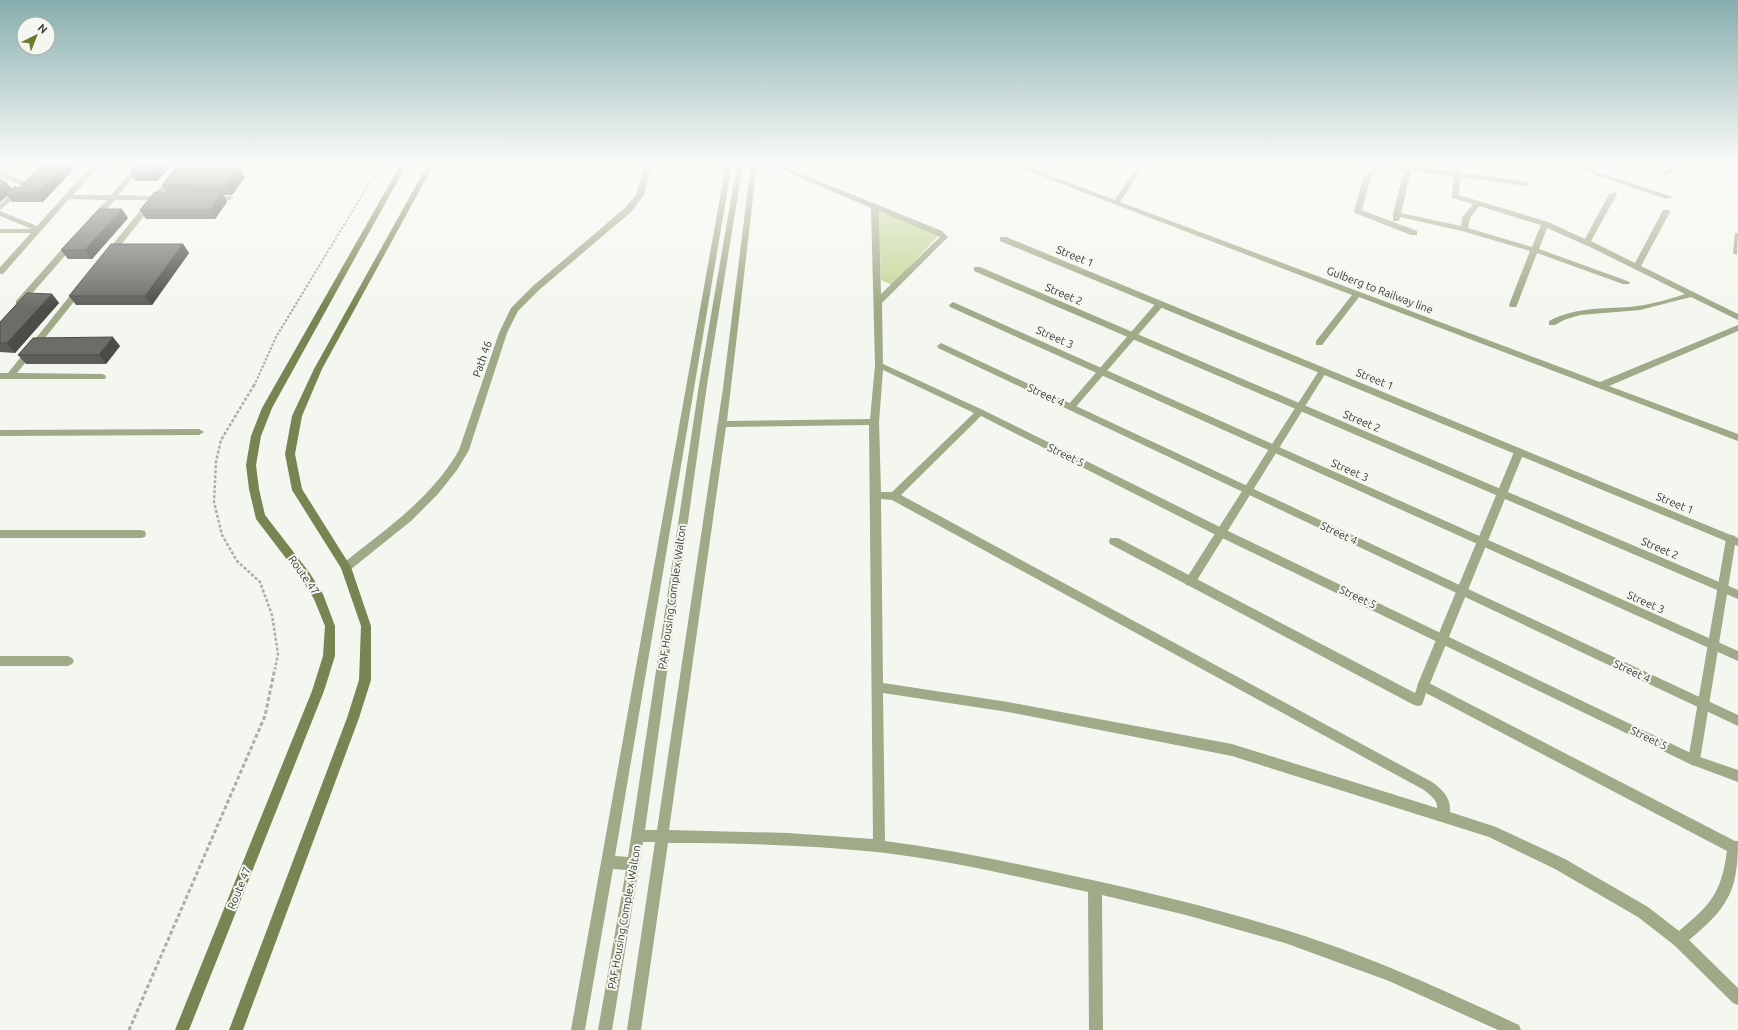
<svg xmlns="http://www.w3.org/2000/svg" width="1738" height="1030" viewBox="0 0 1738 1030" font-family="Ubuntu,sans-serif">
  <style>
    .green { fill: #c5d597 }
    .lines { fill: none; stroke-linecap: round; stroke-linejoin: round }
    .path-far2 { stroke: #abaea8; stroke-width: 2; stroke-dasharray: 2.5 1.5; stroke-linecap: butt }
    .path-far1 { stroke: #abaea8; stroke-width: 2.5; stroke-dasharray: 3 2; stroke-linecap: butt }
    .path { stroke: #abaea8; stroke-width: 3; stroke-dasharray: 4 2.5; stroke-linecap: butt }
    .lane { fill: #a0a988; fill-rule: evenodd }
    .street { fill: #a0a988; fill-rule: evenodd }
    .secondary { fill: #788452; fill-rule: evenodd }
    .wall { fill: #5c5e58 }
    .shaded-wall { fill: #4b4c47 }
    .building { fill: #6b6d66; stroke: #4b4c47 }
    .labels { text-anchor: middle; stroke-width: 4; stroke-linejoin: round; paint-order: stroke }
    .street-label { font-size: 11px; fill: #393a37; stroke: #f4f7ef }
  </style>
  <rect width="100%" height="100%" fill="#f4f7ef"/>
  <polygon class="green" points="879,211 938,236 892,285 881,280"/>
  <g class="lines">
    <polyline class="path-far2" points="254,386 276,337 381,164"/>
    <polyline class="path-far1" points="254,385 221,440 216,462 214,502 222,535 237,561 260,582 272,615 278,654 275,669"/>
    <polyline class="path" points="129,1030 265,716 275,668"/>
    <g class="lane">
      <polygon points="1160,301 1164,304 1163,306 1074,409 1068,409 1066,407 1068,405 1157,302"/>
      <polygon points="1323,368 1327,371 1194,585 1190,586 1186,585 1185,582 1186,579 1320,369"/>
      <polygon points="1519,449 1524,452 1429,686 1427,690 1423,691 1419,690 1417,686 1514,452"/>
      <polygon points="1731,535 1735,536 1736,539 1700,760 1698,764 1694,766 1690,764 1688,760 1726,539 1727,536"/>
    </g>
    <g class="street">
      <polygon points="45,164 52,164 30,187 24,187 0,176 0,171 26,182"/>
      <polygon points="93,164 100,164 73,195 111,195 139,164 146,164 118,195 153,196 180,164 186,164 160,196 163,198 162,200 157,200 111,257 105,257 104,255 149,200 115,200 96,221 93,221 89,219 107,200 69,199 3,274 0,274 0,267 31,233 0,233 0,229 32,229 0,216 0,211 37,226"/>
      <path d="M645 164H651L644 195 631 212 539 290 518 311 507 333 469 450 457 470 438 494 411 521 350 570H342L341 567 342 564C385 530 432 498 459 450L499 333 511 308 533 286 625 208 636 195Z"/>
      <path d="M726 164H732L615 856 628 857 699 385 737 164H743L707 385 645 830H657L723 388 751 164H757L727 421 870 419 875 365 871 208 769 164H777L942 231 948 237 882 303 883 364 983 410 1226 530 1697 756 1738 770V782L1690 764 1218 536 981 416 901 495 1432 782C1443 790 1451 798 1450 812L1496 827 1565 859 1648 907 1679 931C1711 904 1721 894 1727 851L1426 693 1422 705 1418 706 1414 705 1110 544 1109 541 1110 538H1118L1415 693 1419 682 1423 681 1427 682 1735 841H1738C1738 891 1728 908 1689 940L1738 988V1005L1733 1003 1674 945 1638 917 1555 869 1489 837 1232 756 1008 712 883 693 885 841C947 849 1008 862 1069 875 1161 895 1253 917 1342 949 1402 971 1461 998 1519 1025L1521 1030H1498L1389 981 1285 943 1186 915 1102 895 1103 1030H1089L1088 892C1019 877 948 860 877 852 807 845 737 843 668 843L641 1030H627L655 842H643L612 1030H598L626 870 613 869 585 1030H571ZM879 211 940 237 881 294ZM883 370 974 413 892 492H881L879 422ZM869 425 873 839 788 833 669 830 726 427ZM881 499 892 500 1424 790C1430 795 1438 800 1437 808L1232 744 1008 702 883 683Z"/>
      <polygon points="1011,164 1020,164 1115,200 1139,164 1145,164 1120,202 1600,382 1738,325 1738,331 1609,386 1738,434 1738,441 1359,297 1322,345 1316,345 1316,341 1352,295 1012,165"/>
      <path d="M1375 164H1392L1455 172 1459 164H1465L1461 173 1529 182V186H1526L1460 177 1459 195 1548 222 1585 239 1609 194 1616 192 1617 194 1591 241 1635 263 1662 212 1663 210H1669L1670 212 1641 266 1738 314V320L1691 297 1640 310 1580 315 1564 320 1555 325H1549V321C1575 307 1602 309 1630 307 1649 305 1667 300 1685 294L1590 247 1547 228 1539 249 1630 282 1629 284H1623L1537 253 1517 305 1516 307H1510L1509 305 1530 251 1462 231 1400 217 1399 221H1393V214L1404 170 1383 167 1371 177 1362 210 1417 231V235H1411L1355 213 1354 211 1364 176 1376 166ZM1411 171 1453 176 1452 198 1473 204 1462 218 1461 226 1401 213ZM1479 206 1541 225 1532 247 1468 228 1470 218Z"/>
      <polygon points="1565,164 1574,164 1673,197 1666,199 1566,165"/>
      <polygon points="1675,164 1683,164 1667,174 1663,174 1663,172"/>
      <polygon points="16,189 23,191 0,210 0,204"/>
      <path d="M208 196H230L234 198C228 202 213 202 207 198Z"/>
      <polygon points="1735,233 1738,233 1737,255 1733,253"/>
      <polygon points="1000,237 1006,237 1738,538 1738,546 1000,241"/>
      <polygon points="69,241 72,241 76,243 22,305 16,305 16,301"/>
      <polygon points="974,267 980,267 1738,590 1738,599 974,271"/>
      <polygon points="77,287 83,287 84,289 17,373 102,374 105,375 106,377 105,379 0,379 0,373 8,373"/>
      <polygon points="953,302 1738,651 1738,661 950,307 949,305"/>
      <polygon points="941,343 1738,715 1738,726 938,348 937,346"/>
      <polygon points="199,429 204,432 199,435 0,436 0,430"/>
      <polygon points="0,530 141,530 145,531 146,534 145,537 141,538 0,538"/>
      <polygon points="0,656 68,656 72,658 74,661 72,664 68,666 0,666"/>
    </g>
    <g class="secondary">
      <polygon points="401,164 407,164 272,408 261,436 256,465 259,489 265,515 309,572 323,594 335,626 335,656 324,691 189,1030 175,1030 312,691 323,656 325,626 314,599 301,578 256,519 249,489 246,465 251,436 262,408"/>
      <polygon points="428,164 434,164 322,369 302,416 295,454 302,489 351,567 371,626 371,680 359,718 243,1030 229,1030 347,718 359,680 361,626 341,568 292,490 285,454 292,416 314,369"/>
    </g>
  </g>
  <g class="wall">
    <polygon points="43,164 43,202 12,202 7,196 0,202 6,182 12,189 19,188"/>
    <polygon points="138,164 173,164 157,181 135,181 130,172"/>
    <polygon points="245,177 232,195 223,195 227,202 215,219 146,219 140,210 166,192 162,185"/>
    <polygon points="128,218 92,259 68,259 61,250"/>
    <polygon points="183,244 189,253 152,305 76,305 69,296"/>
    <polygon points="52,294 59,303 15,353 0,352 0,322"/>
    <polygon points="120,346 106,364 26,364 18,355"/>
  </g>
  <g class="shaded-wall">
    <polygon points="65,164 79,164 43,202 37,193"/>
    <polygon points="160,164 173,164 157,181 152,172"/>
    <polygon points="240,168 245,177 232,195 226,186"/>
    <polygon points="6,182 13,191 6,194 7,196 0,202 0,187"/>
    <polygon points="222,192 227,202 215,219 210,210"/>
    <polygon points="122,209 128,218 92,259 85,250"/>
    <polygon points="183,244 189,253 152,305 145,296"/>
    <polygon points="52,294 59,303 15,353 7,343"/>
    <polygon points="113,337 120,346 106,364 99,355"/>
  </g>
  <g class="building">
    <polygon points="43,164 65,164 37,193 6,194 15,186 19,188"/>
    <polygon points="138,164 160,164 152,172 130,172"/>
    <polygon points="240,168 226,186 162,185 175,169"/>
    <polygon points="0,179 6,182 0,187"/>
    <polygon points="155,192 222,192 210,210 140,210"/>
    <polygon points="99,209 122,209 85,250 61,250"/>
    <polygon points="111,244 183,244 145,296 69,296"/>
    <polygon points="27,293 52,294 7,343 0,343 0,322"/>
    <polygon points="113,337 99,355 18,355 33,338"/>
  </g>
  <linearGradient id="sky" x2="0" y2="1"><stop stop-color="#86aeae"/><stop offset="0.53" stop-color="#fafbf8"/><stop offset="1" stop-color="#fafbf8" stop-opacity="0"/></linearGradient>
  <rect width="1738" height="308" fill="url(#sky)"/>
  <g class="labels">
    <g class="street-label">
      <text transform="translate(1075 256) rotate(22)" y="4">Street 1</text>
      <text transform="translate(1380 290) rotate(21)" y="4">Gulberg to Railway line</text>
      <text transform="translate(1064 294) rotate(23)" y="4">Street 2</text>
      <text transform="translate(1055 337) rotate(24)" y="4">Street 3</text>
      <text transform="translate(482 359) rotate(-71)" y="4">Path 46</text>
      <text transform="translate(1375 379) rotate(22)" y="4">Street 1</text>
      <text transform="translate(1046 395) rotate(25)" y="4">Street 4</text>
      <text transform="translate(1362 421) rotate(23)" y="4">Street 2</text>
      <text transform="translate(1066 455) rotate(26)" y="4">Street 5</text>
      <text transform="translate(1350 470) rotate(24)" y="4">Street 3</text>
      <text transform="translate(1675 503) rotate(22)" y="4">Street 1</text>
      <text transform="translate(1339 533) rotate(25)" y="4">Street 4</text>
      <text transform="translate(1660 548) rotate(23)" y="4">Street 2</text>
      <text transform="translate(304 575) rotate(55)" y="4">Route 47</text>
      <text transform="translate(672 597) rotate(-82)" y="4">PAF Housing Complex Walton</text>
      <text transform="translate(1358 597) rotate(25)" y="4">Street 5</text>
      <text transform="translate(1646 602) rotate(24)" y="4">Street 3</text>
      <text transform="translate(1632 671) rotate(25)" y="4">Street 4</text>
      <text transform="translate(1649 738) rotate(26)" y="4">Street 5</text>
      <text transform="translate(239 888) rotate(-68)" y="4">Route 47</text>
      <text transform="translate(624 917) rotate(-80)" y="4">PAF Housing Complex Walton</text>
    </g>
  </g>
  <g transform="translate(36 36) rotate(43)"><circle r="19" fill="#f4f7ef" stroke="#a9aba5"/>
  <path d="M0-3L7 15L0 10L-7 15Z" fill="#6b7b29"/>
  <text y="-6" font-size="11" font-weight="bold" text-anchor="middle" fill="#393a37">N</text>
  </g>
</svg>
